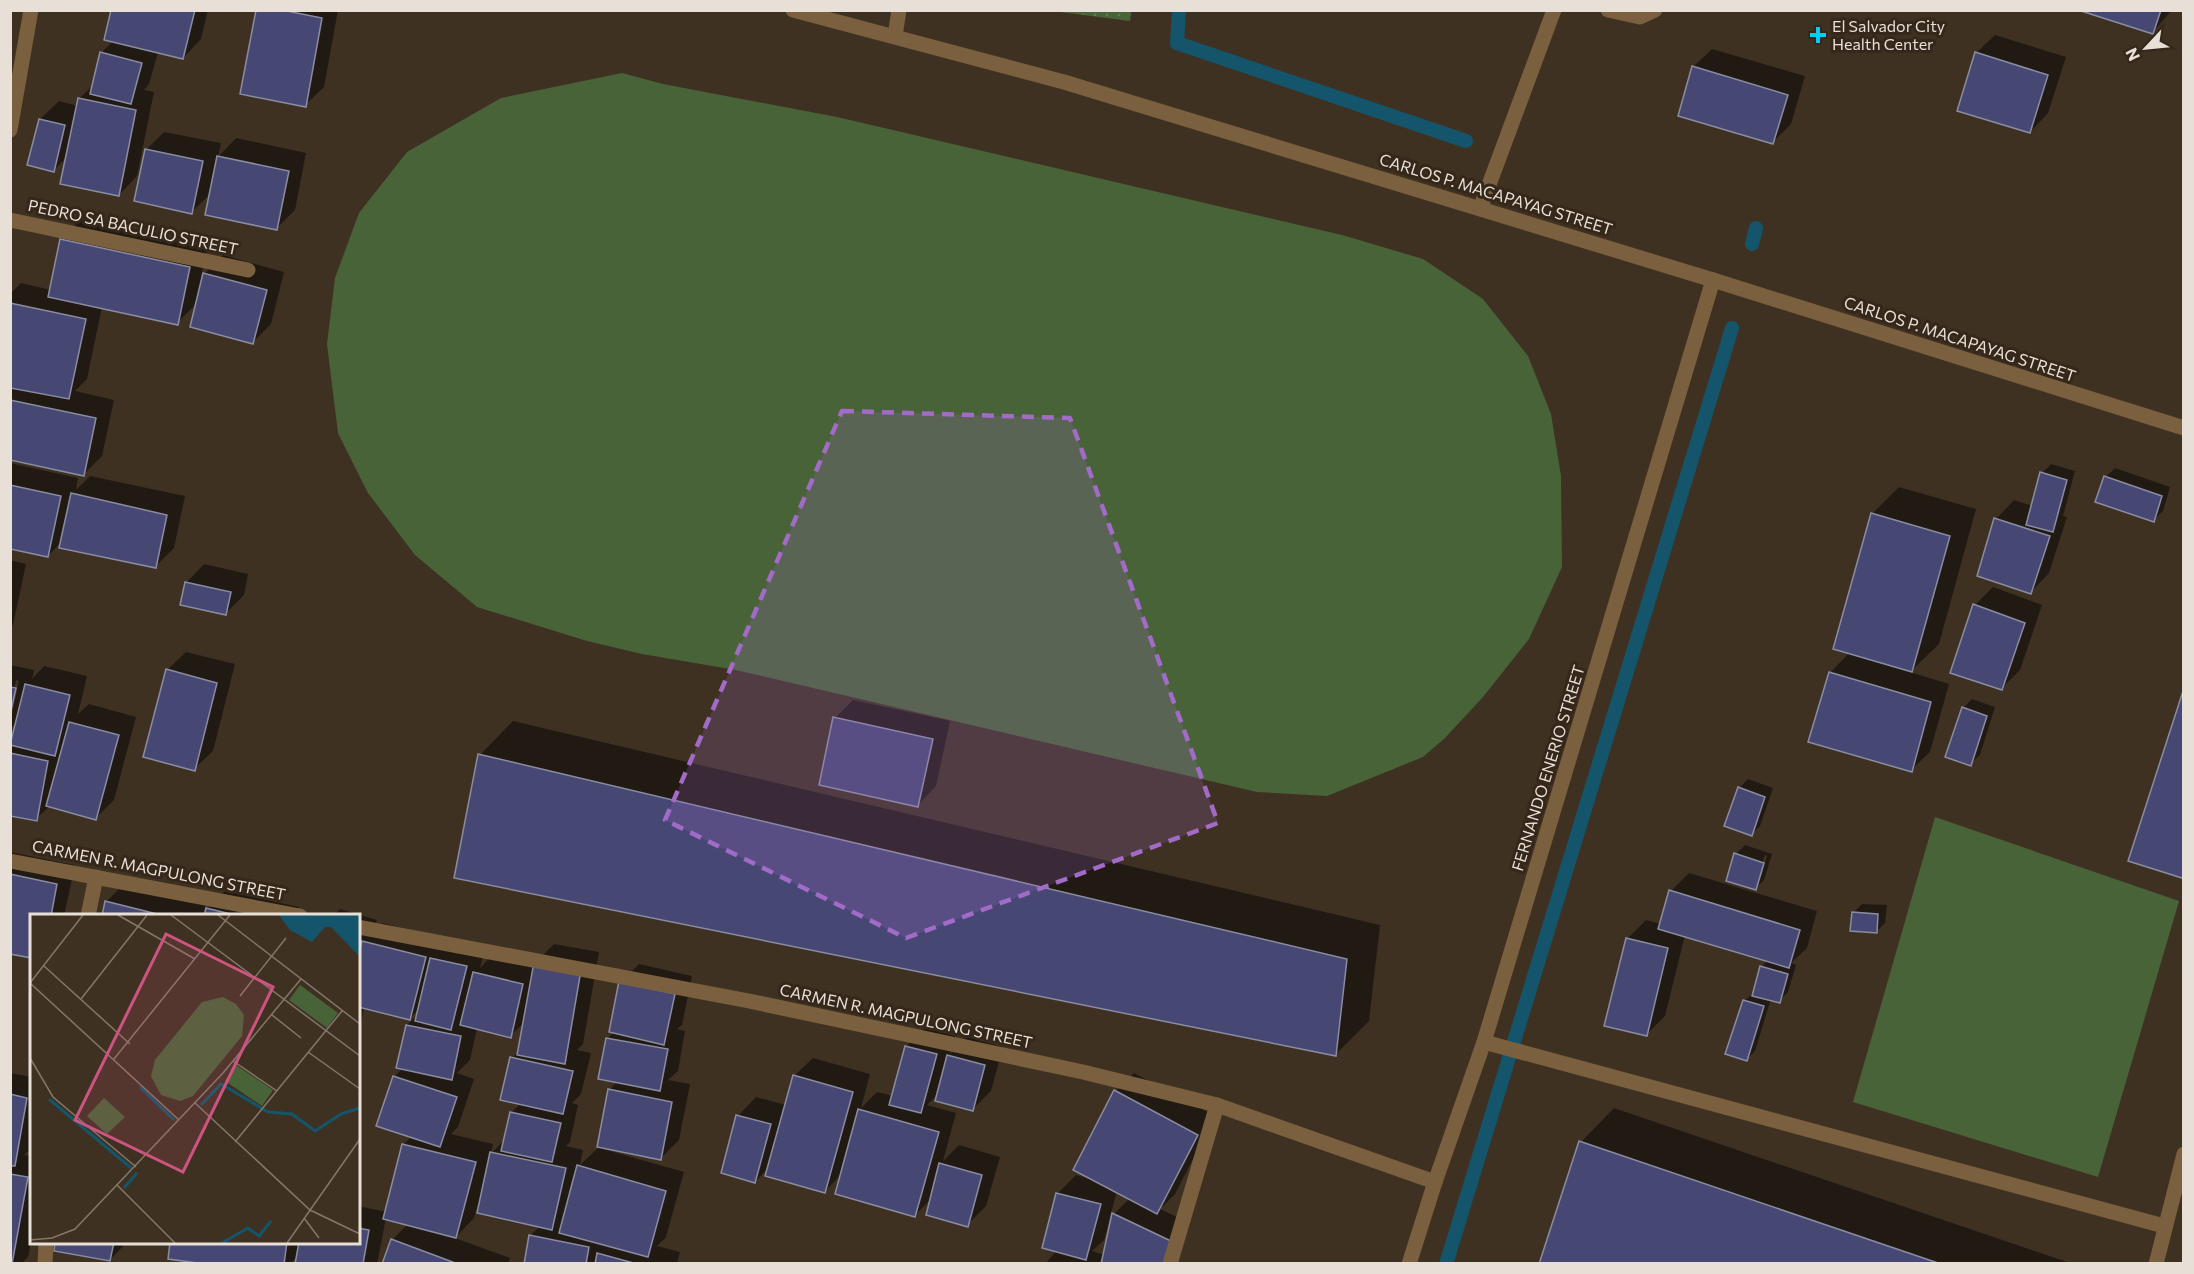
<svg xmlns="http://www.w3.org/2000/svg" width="2194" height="1274" viewBox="0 0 2194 1274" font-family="Commissioner,sans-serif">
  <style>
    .grass { fill: url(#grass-dots) }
    .garden { fill: #496338 }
    .shadow { fill: #0007; fill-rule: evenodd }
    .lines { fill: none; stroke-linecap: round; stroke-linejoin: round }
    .stream { stroke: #14556b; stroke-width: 14 }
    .building { fill: #464873; stroke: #8a8ca1; stroke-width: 1.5 }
    .minor { stroke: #7b603f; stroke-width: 15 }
    .marked { fill: #a16bc7; fill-opacity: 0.2; stroke: #a16bc7; stroke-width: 4.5; stroke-dasharray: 12 8; stroke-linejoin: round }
    .poi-dot { fill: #06cbf9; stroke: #352719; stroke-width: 2 }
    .labels { text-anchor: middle; stroke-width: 6; stroke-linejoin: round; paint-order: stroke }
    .poi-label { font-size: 16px; fill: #e8dfd6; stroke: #352719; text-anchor: start }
    .street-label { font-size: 16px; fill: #e8dfd6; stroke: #352719 }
    .inset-river { fill: none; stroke: #14556b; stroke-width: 3 }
    .inset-road { fill: none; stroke: #83776a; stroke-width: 1.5 }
    .view { fill: #cd5480; fill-opacity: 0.15; stroke: #cd5480; stroke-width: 3 }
    .inset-edge { fill: none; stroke: #e8dfd6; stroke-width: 3 }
  </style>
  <defs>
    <pattern id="grass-dots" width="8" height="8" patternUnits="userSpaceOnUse" patternTransform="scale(1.5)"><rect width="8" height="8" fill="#496338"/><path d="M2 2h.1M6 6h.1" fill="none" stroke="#637954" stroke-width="1.8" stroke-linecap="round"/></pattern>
  </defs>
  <rect width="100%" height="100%" fill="#3f3122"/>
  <polygon class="grass" points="1053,11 1131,10 1131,11 1130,21"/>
  <g class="garden">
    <polygon points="622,73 663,84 837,117 1342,235 1423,259 1483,299 1528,356 1551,414 1561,476 1562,567 1529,639 1483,697 1445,738 1423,757 1327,796 1257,792 736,670 642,654 587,641 477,607 415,555 368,493 338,433 327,344 335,278 359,213 407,152 501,98"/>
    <polygon points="1935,817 2179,901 2098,1177 1853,1102"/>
  </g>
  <g class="shadow">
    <polygon points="113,10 208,10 201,39 183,58 158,52 149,84 144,90 154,92 137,176 119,195 67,157 53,171 40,119 59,101 78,106 79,99 94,84 102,52 113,41"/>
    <polygon points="257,10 338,10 324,87 305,105"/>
    <polygon points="2083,10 2172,10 2153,32"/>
    <polygon points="1995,35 2066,57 2048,113 2030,132 1976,53"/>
    <polygon points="1712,49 1805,76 1791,124 1773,142 1693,67"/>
    <polygon points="164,132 221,143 218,157 236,138 306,153 295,210 277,228 211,193 191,213 146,150"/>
    <polygon points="79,221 207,249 201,277 223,255 284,272 271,324 253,342 197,303 177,323 102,307 87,379 75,391 114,400 102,456 83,475 10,459 10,388 12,386 10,386 10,294 21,283 51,290 61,240"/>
    <polygon points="10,463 78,478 76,490 90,476 185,496 174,548 155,567 62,541 48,556 10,548"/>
    <polygon points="2051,464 2075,471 2063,516 2067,517 2049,573 2031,592 1996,519 2014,500 2033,506 2042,473"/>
    <polygon points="2115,468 2170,487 2163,511 2154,520 2106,477"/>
    <polygon points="1899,487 1976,509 1939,644 1910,672 1949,684 1930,752 1911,770 1830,673 1850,652 1872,514"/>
    <polygon points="10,560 26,564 13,625 10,628"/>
    <polygon points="204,564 248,574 244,595 226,613 186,583"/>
    <polygon points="1993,587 2042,605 2020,670 2001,689 1975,605"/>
    <polygon points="186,652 235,664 213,751 194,769 167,670"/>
    <polygon points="10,665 34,670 32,679 44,666 87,676 78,714 89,704 136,717 114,800 96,818 50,806 36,819 10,814 10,741 14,738 17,722 12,727 10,734 10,714 12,714 19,681 16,680 10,708"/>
    <polygon points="1972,699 1995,707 1980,755 1970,764 1963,708"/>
    <polygon points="853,700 950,721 936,786 918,805 835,718"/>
    <polygon points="513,721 1380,925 1369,1021 1335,1055 480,755"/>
    <polygon points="1748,779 1773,788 1760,826 1751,835 1739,788"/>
    <path d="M1745 845 1772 854 1764 880 1755 889 1736 854ZM1765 855 1767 856 1760 880H1757Z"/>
    <polygon points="10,852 75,865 64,916 32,916 10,952"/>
    <polygon points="1689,873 1817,911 1807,948 1791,963 1796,965 1788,992 1779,1001 1771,999 1755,1051 1746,1060 1744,1001 1755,992 1761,967 1768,960 1685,935 1665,1016 1647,1034 1627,939 1646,920 1661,924 1671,891"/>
    <polygon points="125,883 206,903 204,912 225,891 299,907 297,916 103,916 107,901"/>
    <polygon points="1862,904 1887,905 1885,923 1876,932 1853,913"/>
    <path d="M340 909 377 920 373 932 382 923 485 948 480 968 493 954 535 963 554 944 599 952 583 1044 577 1050 591 1053 581 1094 572 1103 578 1105 570 1142 566 1146 583 1150 580 1165 598 1148 609 1090 618 1081 607 1039 614 1032 621 982 639 964 692 976 682 1025 677 1029 685 1031 678 1071 668 1080 690 1084 679 1140 660 1159 603 1147V1149L684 1172 666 1237 657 1246 680 1252 677 1264H525L530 1236 540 1226 478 1204 474 1218 455 1238 510 1258 508 1264H384L392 1240 408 1224 386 1218 377 1264H297L298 1256 290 1264H218L171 1242H358V1206L387 1212 403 1145 412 1136 394 1077 403 1068 407 1025 418 1014 420 1008 409 1019 364 1007 358 1040V916H333ZM525 1022 520 1050 512 1058 521 1103 511 1113 505 1139 491 1154 493 1144 451 1134 458 1127 474 1079 457 1073 470 1060 477 1028 510 1036Z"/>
    <polygon points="925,1028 955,1036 950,1054 967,1037 1003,1047 991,1091 972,1110 938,1094 927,1105 956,1113 943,1161 959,1145 1000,1157 986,1206 967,1225 932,1198 915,1215 842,1174 825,1191 770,1166 755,1182 738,1116 756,1097 786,1105 794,1076 813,1058 870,1074 861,1108 877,1092 893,1096 907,1046"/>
    <polygon points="10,1073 32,1077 32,1148 24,1155 32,1156 32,1237 28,1257 21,1264 10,1264"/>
    <path d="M1134 1073 1215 1116 1175 1194 1160 1209 1190 1223 1177 1264 1101 1261 1100 1264H1045L1057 1250 1058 1193 1076 1175 1090 1179 1116 1091ZM1117 1191 1130 1198 1114 1214 1105 1255 1092 1251 1104 1240Z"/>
    <polygon points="1614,1108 2073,1264 1540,1264 1581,1142"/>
    <polygon points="57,1242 127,1242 110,1260"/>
  </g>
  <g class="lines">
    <g class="stream">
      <polyline points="1179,10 1177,43 1466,141"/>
      <polyline points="1752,244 1756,228"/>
      <polyline points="1446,1264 1732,328"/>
    </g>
  </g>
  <g class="building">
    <polygon points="111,10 195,10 183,59 104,40"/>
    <polygon points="256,10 282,10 322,18 306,107 240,94"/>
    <polygon points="2078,10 2161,10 2153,34"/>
    <polygon points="100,52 142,63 131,104 90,94"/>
    <polygon points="1975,52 2048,75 2030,133 1957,111"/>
    <polygon points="1692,66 1788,95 1773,144 1678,116"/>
    <polygon points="78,98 136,110 119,196 60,184"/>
    <polygon points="39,119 65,125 54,172 27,165"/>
    <polygon points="145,149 203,161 192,214 134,201"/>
    <polygon points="217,156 289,171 277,230 205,215"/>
    <polygon points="60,239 190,267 178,325 48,297"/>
    <polygon points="203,273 267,290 253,344 190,327"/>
    <polygon points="10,303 86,319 69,399 10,388"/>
    <polygon points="10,400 96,418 84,476 10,460"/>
    <polygon points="2040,472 2067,480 2053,532 2026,525"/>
    <polygon points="2104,476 2162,496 2154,522 2095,502"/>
    <polygon points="10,485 61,496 48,557 10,549"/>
    <polygon points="71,493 167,515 156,568 59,548"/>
    <polygon points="1871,513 1950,536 1912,672 1833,649"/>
    <polygon points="1994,518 2050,536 2031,594 1977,576"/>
    <polygon points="185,582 231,592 226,615 180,605"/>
    <polygon points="1973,604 2025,623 2002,690 1950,673"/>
    <polygon points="166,669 217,683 195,771 143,757"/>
    <polygon points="1829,672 1931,702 1912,772 1808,742"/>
    <polygon points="25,684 70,695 55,756 10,745"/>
    <polygon points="10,687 16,688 10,715"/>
    <polygon points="2184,688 2184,874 2182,878 2128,861"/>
    <polygon points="1962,707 1987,716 1971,766 1945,757"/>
    <polygon points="833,717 933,739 918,807 819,785"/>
    <polygon points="69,722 119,735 96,820 46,806"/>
    <polygon points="10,753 48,761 37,821 10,816"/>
    <polygon points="478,754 1347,959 1336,1056 454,878"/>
    <polygon points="1738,787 1765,797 1752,836 1724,826"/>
    <polygon points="1734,853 1764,863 1756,890 1726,881"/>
    <polygon points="10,874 57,884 51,916 32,916 32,958 10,954"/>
    <polygon points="1669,890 1800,930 1789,968 1658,929"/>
    <polygon points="105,901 165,916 102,916"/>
    <polygon points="206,908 239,916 204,916"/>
    <polygon points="1852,912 1878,914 1877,933 1850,931"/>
    <polygon points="1626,938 1668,948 1647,1036 1604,1026"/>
    <polygon points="362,941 426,957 410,1020 358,1007 358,956"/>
    <polygon points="430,958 467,966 451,1030 415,1021"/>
    <polygon points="534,962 581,970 565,1064 517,1055"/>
    <polygon points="1760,966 1788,974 1780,1003 1752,996"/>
    <polygon points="473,972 523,984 511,1038 460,1025"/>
    <polygon points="619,981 675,994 664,1045 609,1032"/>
    <polygon points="1743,1000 1764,1006 1747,1061 1725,1054"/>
    <polygon points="406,1025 461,1036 452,1080 396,1068"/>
    <polygon points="606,1038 668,1049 660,1091 598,1079"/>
    <polygon points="905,1046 937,1054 921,1113 889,1105"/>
    <polygon points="947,1055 985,1065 973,1111 935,1101"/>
    <polygon points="510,1057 573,1071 563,1114 500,1100"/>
    <polygon points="793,1075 853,1092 825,1193 765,1176"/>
    <polygon points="393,1076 457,1097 440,1147 376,1126"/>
    <polygon points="608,1089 672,1102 661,1160 597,1147"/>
    <polygon points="1114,1090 1198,1135 1157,1214 1073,1170"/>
    <polygon points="10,1094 27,1098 15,1166 10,1166"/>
    <polygon points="858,1109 939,1132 915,1217 835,1194"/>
    <polygon points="510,1112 561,1123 552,1162 501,1151"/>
    <polygon points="736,1115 771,1124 755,1183 721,1173"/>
    <polygon points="1579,1141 1941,1264 1539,1264"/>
    <polygon points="402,1144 476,1162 456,1238 383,1219"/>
    <polygon points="490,1152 566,1168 552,1230 477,1213"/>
    <polygon points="939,1163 982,1175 968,1227 926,1215"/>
    <polygon points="577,1165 666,1191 648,1257 559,1233"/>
    <polygon points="10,1174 28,1177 12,1264 10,1264"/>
    <polygon points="1056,1193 1101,1204 1086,1260 1042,1248"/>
    <polygon points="1112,1213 1173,1242 1165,1264 1101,1264"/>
    <polygon points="358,1228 369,1230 363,1264 295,1264 299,1242 358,1242"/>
    <polygon points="529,1235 589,1247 586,1264 524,1264"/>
    <polygon points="391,1239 458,1264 382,1264"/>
    <polygon points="55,1242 114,1242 110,1261 54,1251"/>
    <polygon points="170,1242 287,1242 284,1264 205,1264 168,1259"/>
    <polygon points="597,1253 637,1264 595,1264"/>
  </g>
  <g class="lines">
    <g class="minor">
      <polyline points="793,10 1064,82 1713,280 2184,428"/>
      <polyline points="1608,10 1640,17 1655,10"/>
      <polyline points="895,36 899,10"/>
      <polyline points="10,130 31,10"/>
      <polyline points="1480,209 1554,10"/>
      <polyline points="10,220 248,270"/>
      <polyline points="10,861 300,916"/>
      <polyline points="88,916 96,877"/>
      <polyline points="358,927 749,1001 1083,1072 1217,1105 1435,1182"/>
      <polyline points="1484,1042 2164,1226"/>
      <polyline points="45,1264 46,1242"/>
      <polyline points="1170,1264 1217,1105"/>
      <polyline points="1409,1264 1435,1182 1484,1042 1713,280"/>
      <polyline points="2156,1264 2184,1154"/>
    </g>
  </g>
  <path class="marked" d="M842 411 1070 418 1218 823 906 938 665 820Z"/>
  <path class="poi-dot" d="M1815 26h6v6h6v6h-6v6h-6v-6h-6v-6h6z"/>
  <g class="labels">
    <g class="poi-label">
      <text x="1832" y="32">El Salvador City<tspan x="1832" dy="18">Health Center</tspan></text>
    </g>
    <g class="street-label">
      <text transform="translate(1496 194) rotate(17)" y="6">CARLOS P. MACAPAYAG STREET</text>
      <text transform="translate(133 227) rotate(12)" y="6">PEDRO SA BACULIO STREET</text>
      <text transform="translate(1960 339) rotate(18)" y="6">CARLOS P. MACAPAYAG STREET</text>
      <text transform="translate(1548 768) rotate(-73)" y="6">FERNANDO ENERIO STREET</text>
      <text transform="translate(159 870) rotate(11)" y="6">CARMEN R. MAGPULONG STREET</text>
      <text transform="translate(906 1016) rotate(12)" y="6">CARMEN R. MAGPULONG STREET</text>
    </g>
  </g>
  <g transform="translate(30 914)">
    <rect width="330" height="330" fill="#3f3122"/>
    <path d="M270 71 308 99 297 114 259 86ZM206 151 243 176 232 192 195 167Z" fill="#496338"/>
    <path d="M193 83 206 90 214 101 212 122 163 182 150 187 131 181 121 162 125 146 172 88ZM74 184 95 203 77 220 57 202Z" fill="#496338"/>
    <path d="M249 1H330V43L301 13H295L282 28 260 16Z" fill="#14556b"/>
    <path class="inset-river" d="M110 173 144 206M19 185 101 254M171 191 191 170 238 198 262 200 285 217 311 200 330 194M94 274 107 259M192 329 218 314 229 322 241 307"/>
    <path class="inset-road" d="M88 1 165 45M141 1 330 142M188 1 330 110M14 52 100 130M0 69 149 206M0 69 53 1M210 82 256 24M51 85 117 1M242 101 271 124M278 138 330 175M0 144 23 183 106 253M84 145 200 1M203 147 247 177M165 189 280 296 330 320M205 228 312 97M87 271 145 329M274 304 289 324M0 326 22 324 45 315 193 159 271 65M257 329 330 225"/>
    <path class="view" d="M136 20 243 73 153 258 45 206Z"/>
    <rect width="330" height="330" class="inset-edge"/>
  </g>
  <rect width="2194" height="1274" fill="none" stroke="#e8dfd6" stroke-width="24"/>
  <g transform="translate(2146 48) rotate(244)" stroke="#352719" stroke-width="4.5" paint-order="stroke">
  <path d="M0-4.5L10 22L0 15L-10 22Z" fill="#e8dfd6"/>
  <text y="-9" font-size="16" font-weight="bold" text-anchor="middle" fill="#e8dfd6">N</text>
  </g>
</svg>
